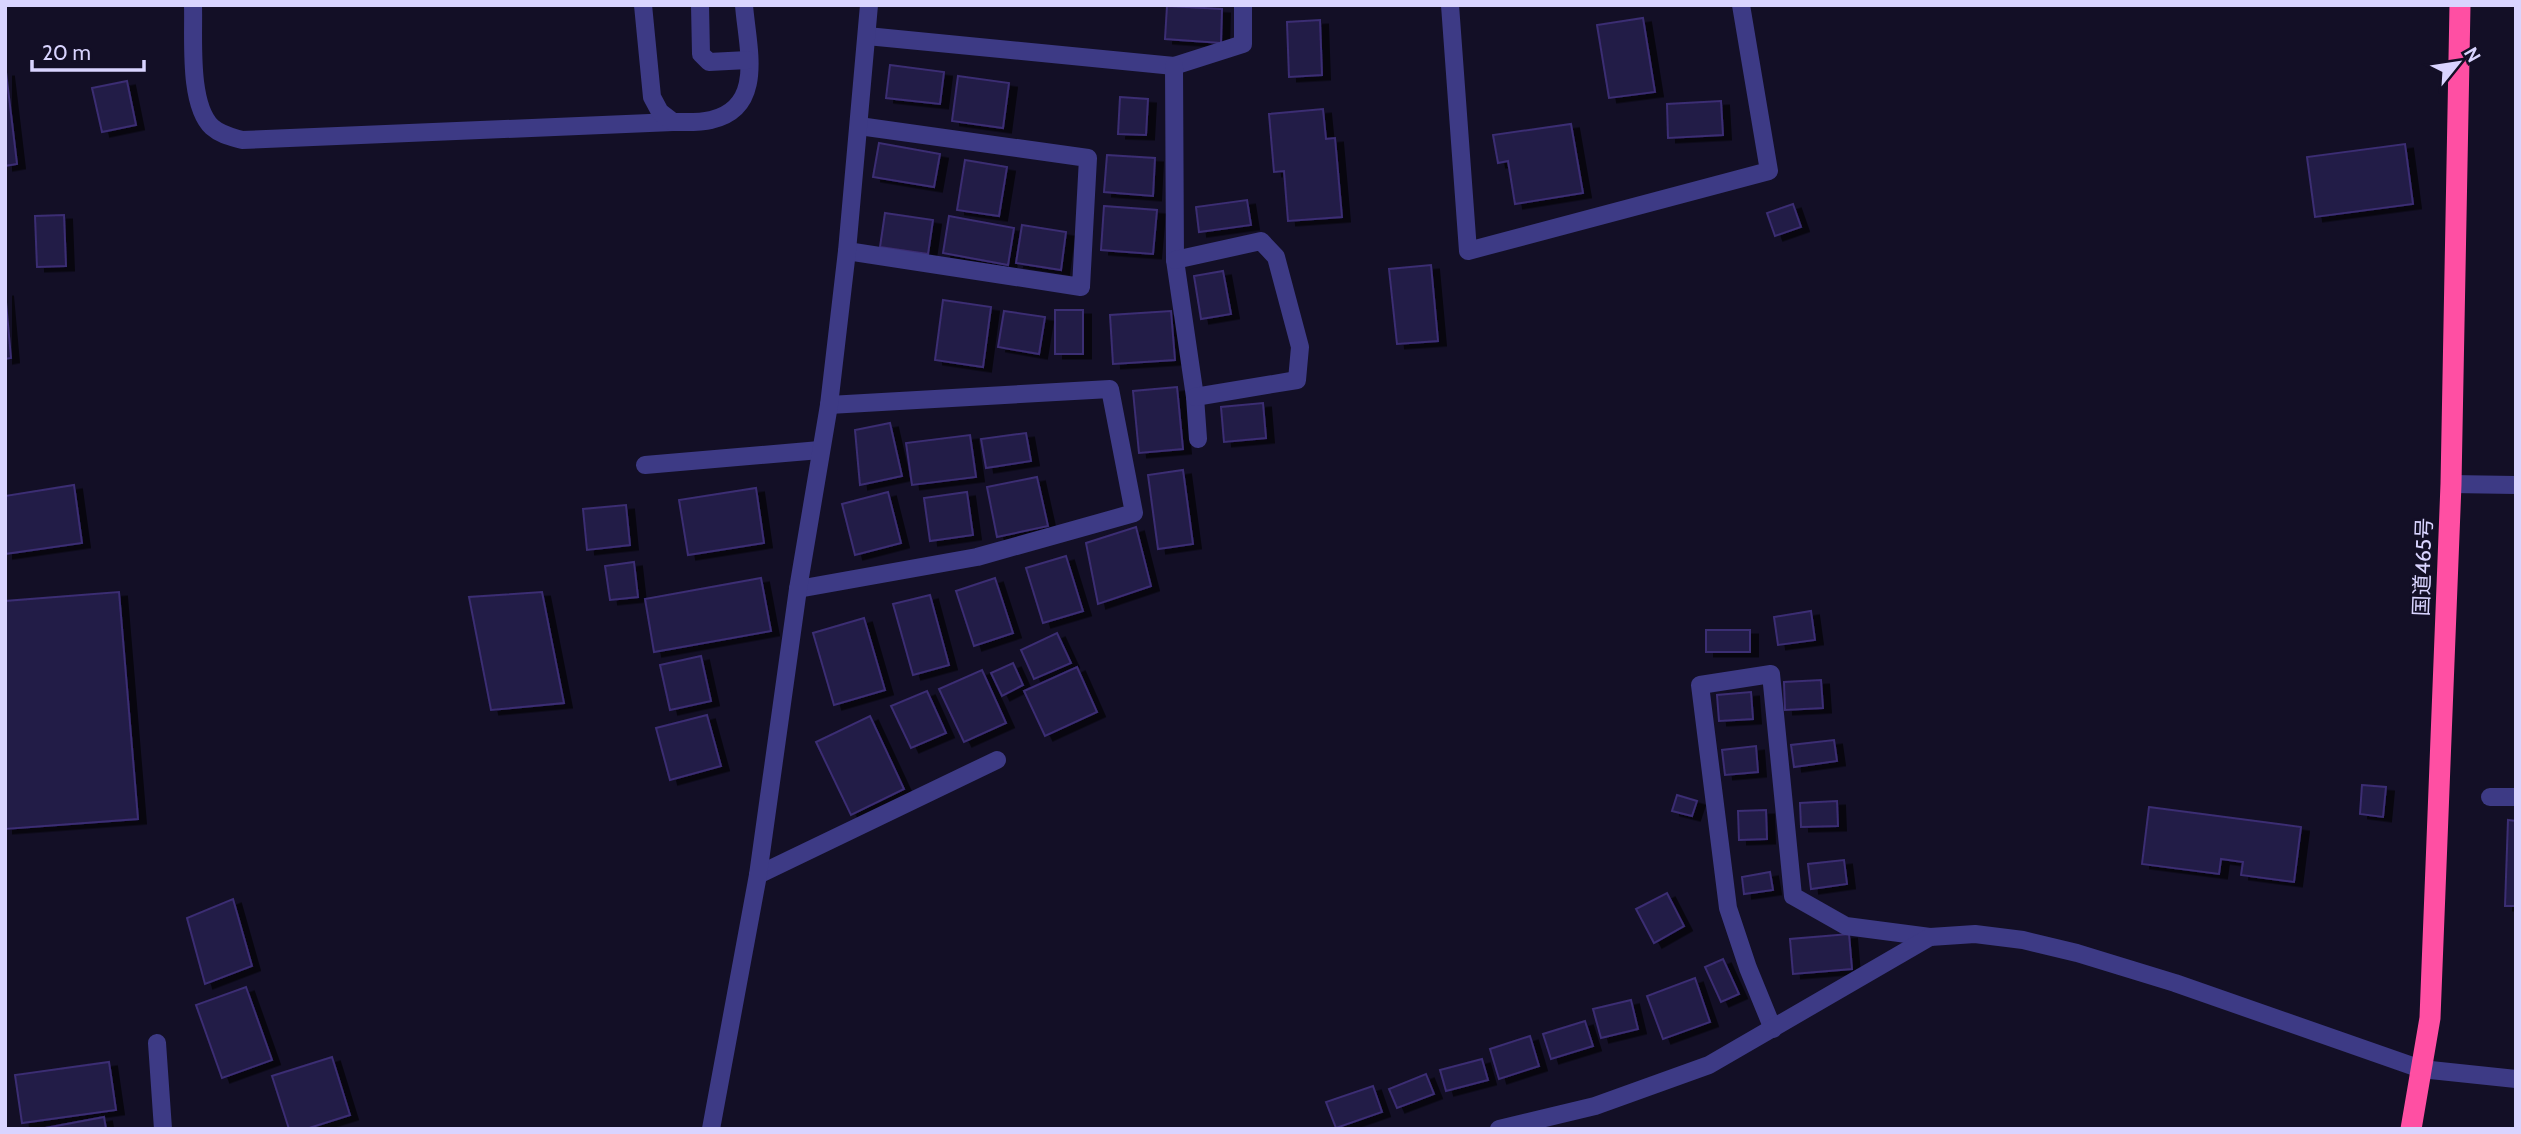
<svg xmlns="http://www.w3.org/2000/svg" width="2521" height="1134" viewBox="0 0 2521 1134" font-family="Cabin,'Noto Sans JP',sans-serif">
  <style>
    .building { fill: #241b47; stroke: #3b2d73; stroke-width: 2; filter: url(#shadow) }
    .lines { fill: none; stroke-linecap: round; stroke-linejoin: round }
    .minor { stroke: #3d3a85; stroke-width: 18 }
    .highway { stroke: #ff4fa3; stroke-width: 21 }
    .labels { text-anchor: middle; stroke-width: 5; stroke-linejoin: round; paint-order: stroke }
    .street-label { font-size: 21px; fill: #d9d4ff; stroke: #130f26 }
  </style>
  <defs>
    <filter id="shadow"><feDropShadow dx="8" dy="4.5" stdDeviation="0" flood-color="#0009"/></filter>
  </defs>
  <rect width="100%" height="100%" fill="#130f26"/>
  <g class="building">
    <polygon points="1167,6 1222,9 1221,43 1165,39"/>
    <polygon points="1643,18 1655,92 1609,98 1597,25"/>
    <polygon points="1320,20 1322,75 1289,77 1287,22"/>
    <polygon points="890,65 944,72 940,104 886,98"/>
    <polygon points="6,72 17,164 5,166 5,72"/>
    <polygon points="958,76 1009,83 1003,128 952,121"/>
    <polygon points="127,81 136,125 102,132 92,88"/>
    <polygon points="1120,97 1148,99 1146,135 1118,134"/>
    <polygon points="1721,101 1723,135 1668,138 1667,104"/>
    <polygon points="1323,109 1326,139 1335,138 1342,217 1288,221 1284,171 1274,172 1269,114"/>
    <polygon points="1571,124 1583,193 1515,204 1508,161 1498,163 1493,135"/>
    <polygon points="879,143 940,154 934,187 873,177"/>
    <polygon points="2405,144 2413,204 2315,217 2307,157"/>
    <polygon points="1107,155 1155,158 1153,196 1104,192"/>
    <polygon points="965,160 1007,167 999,216 957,210"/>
    <polygon points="1247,200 1251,225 1199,232 1196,207"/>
    <polygon points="1793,204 1801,227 1775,236 1767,213"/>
    <polygon points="1104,206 1157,210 1153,254 1101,250"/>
    <polygon points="885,213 933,220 928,254 880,247"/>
    <polygon points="64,215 66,266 37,267 35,216"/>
    <polygon points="949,216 1014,228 1008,265 943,253"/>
    <polygon points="1022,225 1066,232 1061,270 1016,263"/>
    <polygon points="1431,265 1438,341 1397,344 1389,269"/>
    <polygon points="1223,271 1231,314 1201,319 1194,276"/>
    <polygon points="5,291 11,358 5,359"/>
    <polygon points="943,300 991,307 983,367 935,360"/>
    <rect x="1055" y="310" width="28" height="44"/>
    <polygon points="1004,311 1045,317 1039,354 998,347"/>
    <polygon points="1171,311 1175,360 1113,364 1110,315"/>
    <polygon points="1177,387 1183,449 1139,453 1133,391"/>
    <polygon points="1263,403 1266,438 1224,442 1221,407"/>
    <polygon points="890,423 902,476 860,485 855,430"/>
    <polygon points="1026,433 1031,461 986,468 981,439"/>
    <polygon points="970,435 976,477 912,485 906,443"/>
    <polygon points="1183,470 1193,544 1158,549 1148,475"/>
    <polygon points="1037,477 1048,526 997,537 987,487"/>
    <polygon points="74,485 82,543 5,554 5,496"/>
    <polygon points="756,488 764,543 688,555 679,500"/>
    <polygon points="888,492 901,543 855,555 842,504"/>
    <polygon points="967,492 973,535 930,541 924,498"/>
    <polygon points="626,505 630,545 587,550 583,509"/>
    <polygon points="1136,527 1151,586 1098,604 1086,543"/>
    <polygon points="1066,556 1083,611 1043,623 1026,568"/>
    <polygon points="634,562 638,597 610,600 605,566"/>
    <polygon points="761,578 771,631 654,652 645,599"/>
    <polygon points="995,578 1013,633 974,646 956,591"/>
    <polygon points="119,592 138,819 5,829 5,601"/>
    <polygon points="542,592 564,703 491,710 469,597"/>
    <polygon points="930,595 949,665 913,675 893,604"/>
    <polygon points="1811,611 1815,640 1778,645 1774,617"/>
    <polygon points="864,618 885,690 834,705 813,633"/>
    <rect x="1706" y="630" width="44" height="22"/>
    <polygon points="1057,633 1071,663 1034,679 1021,650"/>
    <polygon points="701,656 711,701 670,710 660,665"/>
    <polygon points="1013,663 1023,685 1002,696 991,673"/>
    <polygon points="1077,667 1097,712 1045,736 1024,691"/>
    <polygon points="982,670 1006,723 964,742 939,689"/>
    <polygon points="1821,680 1823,708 1785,710 1784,682"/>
    <polygon points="927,691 946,733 911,748 891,706"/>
    <polygon points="1751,692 1753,719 1719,721 1717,695"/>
    <polygon points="707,715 721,766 670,780 656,728"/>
    <polygon points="870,716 904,789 851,815 816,742"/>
    <polygon points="1834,740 1837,761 1794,767 1791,745"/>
    <polygon points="1756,746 1758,772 1725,775 1722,750"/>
    <polygon points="2362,785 2386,787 2383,817 2360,814"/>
    <polygon points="1677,795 1697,801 1692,816 1672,811"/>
    <polygon points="1837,801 1838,826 1801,827 1800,803"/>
    <polygon points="2149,807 2301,827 2294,882 2241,875 2243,862 2221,859 2219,874 2142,864"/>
    <polygon points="1766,810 1767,839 1739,840 1738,811"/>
    <polygon points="2508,820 2516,821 2516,906 2505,906"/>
    <polygon points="1844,860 1847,884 1811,889 1808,864"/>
    <polygon points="1770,872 1773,890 1744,894 1742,877"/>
    <polygon points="1667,893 1684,926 1654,943 1636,909"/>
    <polygon points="233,899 252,966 205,984 187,918"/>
    <polygon points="1849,934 1852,969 1793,974 1790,939"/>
    <polygon points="1723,959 1739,994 1721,1002 1705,967"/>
    <polygon points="1695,978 1710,1022 1663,1039 1647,996"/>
    <polygon points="246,987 272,1060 222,1078 196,1005"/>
    <polygon points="1631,1000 1638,1029 1601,1038 1593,1009"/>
    <polygon points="1585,1021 1593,1046 1551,1059 1543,1034"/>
    <polygon points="1530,1036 1539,1066 1499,1079 1490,1049"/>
    <polygon points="332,1057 350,1115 306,1129 289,1129 272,1076"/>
    <polygon points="1482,1059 1488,1080 1446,1091 1440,1070"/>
    <polygon points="109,1062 116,1110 22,1123 15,1075"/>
    <polygon points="1426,1074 1434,1094 1397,1108 1389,1089"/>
    <polygon points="1373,1086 1382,1112 1336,1128 1326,1102"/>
    <polygon points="104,1117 106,1129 40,1129"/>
  </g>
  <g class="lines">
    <g class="minor">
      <path d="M193 5C194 37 188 104 212 127 221 135 232 137 242 140L673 122"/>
      <path d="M643 5 652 97 660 112 673 122C685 122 699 123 711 120 766 108 747 46 744 5"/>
      <polyline points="700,5 701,54 709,62 748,60"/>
      <polyline points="1450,5 1468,251 1769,171 1741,5"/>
      <polyline points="867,36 1174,66 1243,44 1243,5"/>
      <polyline points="1174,66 1175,260 1195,397 1198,439"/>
      <polyline points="847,251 1081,287 1088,158 859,126"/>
      <polyline points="1175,260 1261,241 1276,257 1300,347 1297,380 1195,397"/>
      <polyline points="645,465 820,450"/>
      <polyline points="2451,484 2516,485"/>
      <polyline points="798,589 977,557 1134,513 1110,389 829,405"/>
      <polyline points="2490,797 2516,797"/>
      <polyline points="758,875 997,760"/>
      <polyline points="1773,1029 1748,968 1728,908 1700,685 1771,674 1793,896 1846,926 1930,937"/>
      <polyline points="157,1043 163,1129"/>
      <polyline points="711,1129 758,875 798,589 829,405 847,251 869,5"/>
      <polyline points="1499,1129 1595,1106 1709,1065 1930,937 1975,934 2023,940 2077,953 2175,983 2421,1069 2516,1079"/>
    </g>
    <polyline class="highway" points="2411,1129 2430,1018 2451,484 2460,5"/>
  </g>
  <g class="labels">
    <g class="street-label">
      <text transform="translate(2423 567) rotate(-88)" y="7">国道465号</text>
    </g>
  </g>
  <rect width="2521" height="1134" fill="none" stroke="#d9d4ff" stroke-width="14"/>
  <g transform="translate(2458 63) rotate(60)" stroke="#130f26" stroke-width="5" paint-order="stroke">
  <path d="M0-5L12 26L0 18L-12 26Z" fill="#d9d4ff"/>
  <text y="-10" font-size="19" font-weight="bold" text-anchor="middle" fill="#d9d4ff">N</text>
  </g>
  <path d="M32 60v10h112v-10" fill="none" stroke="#d9d4ff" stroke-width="3.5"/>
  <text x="42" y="60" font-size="21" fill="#d9d4ff" stroke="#130f26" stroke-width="5" paint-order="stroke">20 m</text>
</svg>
